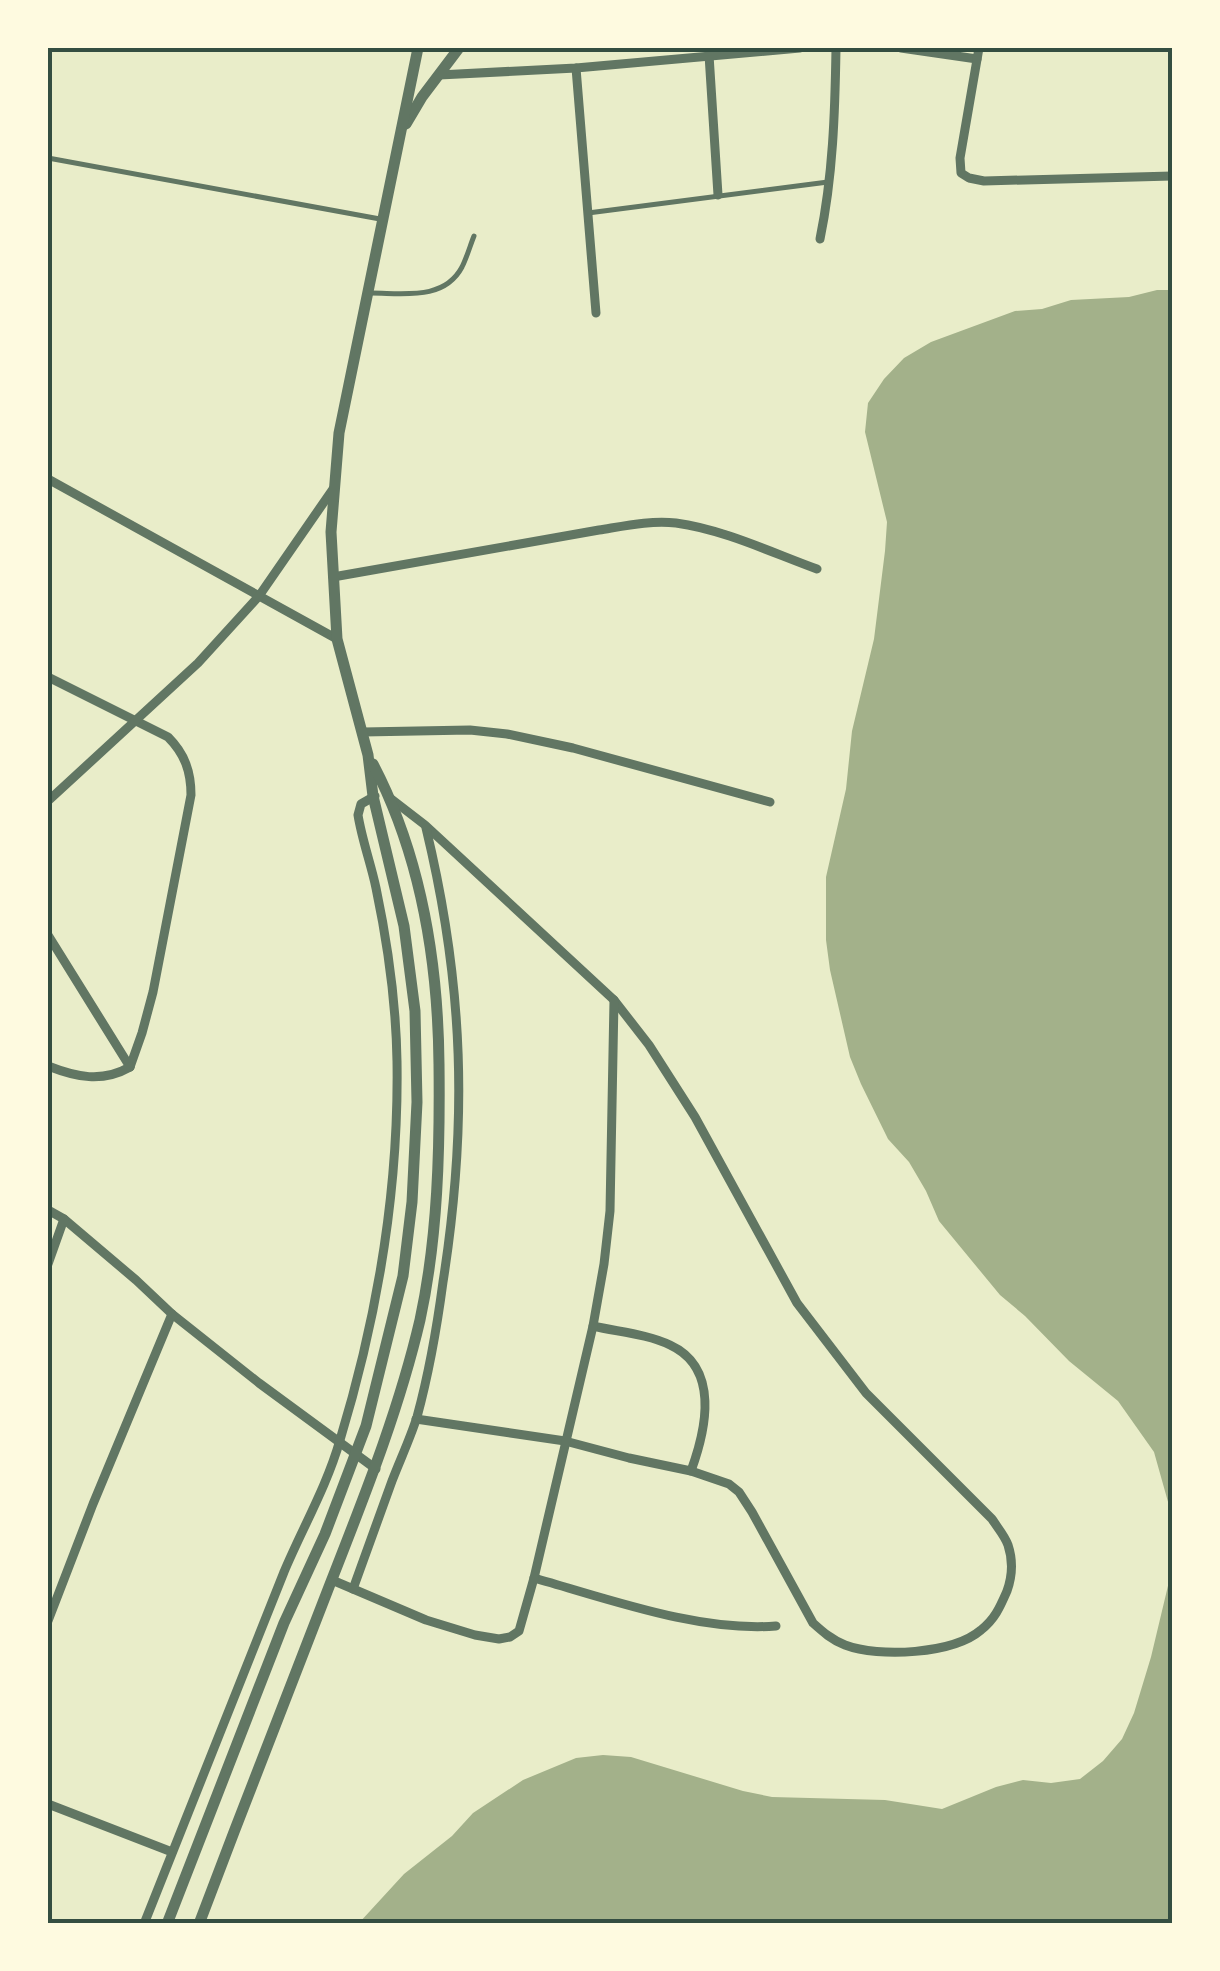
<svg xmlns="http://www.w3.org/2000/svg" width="1220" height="1971" viewBox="0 0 1220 1971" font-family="Karla,sans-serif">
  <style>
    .water { fill: #a3b18a }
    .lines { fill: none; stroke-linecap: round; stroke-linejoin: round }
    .service { stroke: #617663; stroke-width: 5 }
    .minor { stroke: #617663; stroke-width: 9 }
    .tertiary { stroke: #617663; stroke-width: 11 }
    .neatline { fill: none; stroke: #344e41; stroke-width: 4 }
  </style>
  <rect width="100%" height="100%" fill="#e9edc9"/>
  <polygon class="water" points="1157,290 1172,290 1172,1923 359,1923 404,1874 452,1836 473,1813 523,1780 576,1758 603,1755 631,1757 743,1791 772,1797 885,1800 942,1809 996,1787 1023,1780 1051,1783 1080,1779 1103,1761 1122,1739 1134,1713 1151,1657 1172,1569 1170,1509 1154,1452 1118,1401 1069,1361 1025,1316 1000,1295 939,1221 926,1191 909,1162 888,1139 861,1084 850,1057 830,970 826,940 826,877 846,789 852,731 874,639 885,551 887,522 865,432 868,403 884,379 904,358 931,342 1015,311 1042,309 1071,300 1129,297"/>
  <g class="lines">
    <g class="service">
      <polyline points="48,158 380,219"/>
      <polyline points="588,213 828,182"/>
      <path d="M371 293C403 293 444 301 462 267 467 257 470 246 474 236"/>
    </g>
    <g class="minor">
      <polyline points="901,48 977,59"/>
      <polyline points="979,48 960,158 961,173 969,178 984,181 1172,176"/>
      <polyline points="709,55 718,195"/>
      <polyline points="576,68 596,313"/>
      <polyline points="439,75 576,68 800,48"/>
      <path d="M820 239C833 176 835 112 836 48"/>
      <polyline points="48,479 337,639"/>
      <path d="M333 577 599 530C624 526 651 520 676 523 722 529 773 553 817 569"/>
      <path d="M48 677 168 737C185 754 191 772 191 795L153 992 142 1033 130 1067"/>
      <polyline points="363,732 470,730 507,734 573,748 770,802"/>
      <path d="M390 798 425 825 614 1000 649 1045 695 1117 797 1303 866 1393 992 1519C997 1527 1005 1536 1008 1545 1013 1560 1012 1577 1007 1591 1000 1607 995 1619 981 1630 953 1654 879 1658 845 1645 832 1640 823 1632 813 1623L752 1512 739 1492 729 1484 691 1471 629 1458 565 1441 416 1419"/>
      <polyline points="48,801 198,663 259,596 333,489"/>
      <polyline points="48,935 130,1067"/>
      <path d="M48 1066C76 1077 102 1083 130 1067"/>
      <polyline points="48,1210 64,1219 136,1280 172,1314 259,1383 376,1469"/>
      <polyline points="48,1264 64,1219"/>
      <path d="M593 1326C619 1332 647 1334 670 1345 720 1368 706 1430 691 1471"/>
      <path d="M534 1578C609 1599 699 1632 776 1626"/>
      <polyline points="332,1580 426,1620 475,1635 499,1639 510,1637 519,1631 534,1578 593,1326 604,1264 610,1211 614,1000"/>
      <path d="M353 1589C366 1553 379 1517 392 1481 400 1460 410 1439 417 1417 429 1373 437 1327 443 1282 468 1123 464 985 426 828"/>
      <polyline points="48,1621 93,1504 172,1314"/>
      <polyline points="48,1804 172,1852"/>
      <path d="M144 1924C190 1806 237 1689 284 1572 302 1529 327 1486 340 1440 377 1318 399 1188 397 1061 396 1002 388 945 376 888 371 864 362 840 358 815L361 804 375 796"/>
    </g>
    <g class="tertiary">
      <polyline points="406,124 422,97 459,48"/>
      <polyline points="167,1924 284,1623 325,1534 366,1426 403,1276 412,1202 417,1102 415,1011 404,926 373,796 368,755 337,639 331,532 339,433 418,48"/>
      <path d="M199 1924C241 1813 284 1702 327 1592 362 1502 398 1414 420 1320 438 1237 440 1148 439 1064 438 961 421 856 373 764"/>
    </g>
  </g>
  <rect width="1220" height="1971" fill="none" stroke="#fefae0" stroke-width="100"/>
  <rect x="50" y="50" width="1120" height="1871" class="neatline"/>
</svg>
